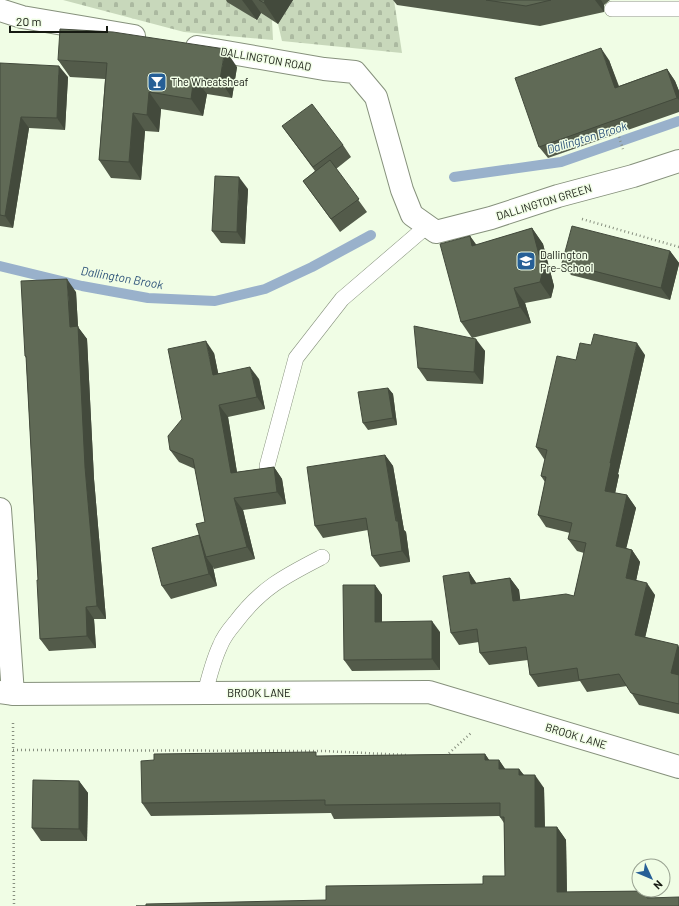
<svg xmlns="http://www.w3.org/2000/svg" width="679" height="906" viewBox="0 0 679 906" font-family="Barlow,sans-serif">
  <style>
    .cemetery { fill: url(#cemetery-stones) }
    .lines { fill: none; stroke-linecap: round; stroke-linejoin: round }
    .stream { stroke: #99b1cb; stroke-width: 10 }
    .lane-casing { stroke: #86917c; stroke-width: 16 }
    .street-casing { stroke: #86917c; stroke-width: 24 }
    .path { stroke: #878f7f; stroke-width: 2.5; stroke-dasharray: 1 3; stroke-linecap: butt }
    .lane { stroke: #fff; stroke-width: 15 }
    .street { stroke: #fff; stroke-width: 22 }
    .wall { fill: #535b4a }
    .shaded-wall { fill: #434a3c }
    .building { fill: #606a56; stroke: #434a3c }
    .labels { text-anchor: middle; stroke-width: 3; stroke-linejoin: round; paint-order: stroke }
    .street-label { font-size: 11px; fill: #161a12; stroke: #f0fde5 }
    .poi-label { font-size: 11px; fill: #161a12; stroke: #f0fde5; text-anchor: start }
    .water-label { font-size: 12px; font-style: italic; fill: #2e537a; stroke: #f0fde5 }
  </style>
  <defs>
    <pattern id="cemetery-stones" width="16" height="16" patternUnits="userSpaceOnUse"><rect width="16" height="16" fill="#c8d8bb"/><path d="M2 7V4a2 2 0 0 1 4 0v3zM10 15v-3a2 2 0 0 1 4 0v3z" fill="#abb9a0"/></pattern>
  </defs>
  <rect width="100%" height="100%" fill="#f0fde5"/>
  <g class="cemetery">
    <polygon points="63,0 228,0 256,20 261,13 272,20 273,40 184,32"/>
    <polygon points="293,0 394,0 402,53 282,41 278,24"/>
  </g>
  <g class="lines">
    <g class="stream">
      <polyline points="454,177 561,162 679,121"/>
      <polyline points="0,266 82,286 148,298 215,301 265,289 312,267 371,235"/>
    </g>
    <defs>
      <g id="lane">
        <polyline points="612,9 679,9"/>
        <polyline points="267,466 296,358 342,299 427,226"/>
        <path d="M205 693C209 677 213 661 220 646 223 638 229 630 235 623 261 588 285 576 322 557"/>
      </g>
      <g id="street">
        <polyline points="0,10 22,17 134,36"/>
        <polyline points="197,47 324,69 355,72 376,97 402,190 412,215 436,232 491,218 558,196 633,176 679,161"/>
        <polyline points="0,509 13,694"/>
        <polyline points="0,692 13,694 429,692 679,767"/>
      </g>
    </defs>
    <use href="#lane" class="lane-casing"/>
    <use href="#street" class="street-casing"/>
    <g class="path">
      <polyline points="619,137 623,149"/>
      <polyline points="582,219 679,247"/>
      <polyline points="13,723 14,906"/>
      <polyline points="13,750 324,751 406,755"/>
      <polyline points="446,756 471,733"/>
    </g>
    <use href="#lane" class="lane"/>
    <use href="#street" class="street"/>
  </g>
  <g class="wall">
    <polygon points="226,0 293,0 278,24 261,13 257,20 227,2"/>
    <polygon points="393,0 610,0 604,5 604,12 540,26 397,5"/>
    <polygon points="58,60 237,67 232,98 207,94 203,116 161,109 159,132 145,131 141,180 111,178 99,160 105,79 70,77"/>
    <polygon points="609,60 619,86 667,69 675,81 679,91 679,112 548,158 539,147"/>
    <polygon points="0,63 68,77 65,130 29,128 13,228 0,226"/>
    <polygon points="282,126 343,145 351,157 336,169 367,212 340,232 303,181 315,171"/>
    <polygon points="248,189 245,244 221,243 212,231"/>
    <polygon points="532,228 543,244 554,286 551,298 525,303 531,323 472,338 485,351 483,384 427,381 418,368 472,338 461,322 470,236 476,245"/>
    <polygon points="670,251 679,263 679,264 670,300 571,275 562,263"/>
    <polygon points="76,292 78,327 87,339 94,479 106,619 94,619 96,648 49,651 40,639 38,580 26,358 25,356"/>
    <polygon points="591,345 645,355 618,474 619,475 615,493 627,495 636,508 626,548 632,550 640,562 636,581 655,595 645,637 679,647 679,714 639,705 627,686 587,692 580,681 538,687 530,675 528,660 489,665 480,653 479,642 459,645 451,633 469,572 476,583 510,578 519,590 520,600 574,596 584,553 577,551 568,539 570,533 546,527 538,515 545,482 541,476 545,460 544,459 536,447 576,360"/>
    <polygon points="214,353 218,373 259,379 265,409 228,417 237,472 274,467 282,479 286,504 243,510 255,559 214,569 213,567 217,586 171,599 162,586 199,535 205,522 195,469 179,462 170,450 182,419"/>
    <polygon points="388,388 393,394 397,425 368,430 363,423"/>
    <polygon points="385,455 393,466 404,530 406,532 410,562 380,567 372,556 368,530 323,538 315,526"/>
    <polygon points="375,585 382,595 382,622 440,632 440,670 352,671 344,660"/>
    <polygon points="485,754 489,760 499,760 505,769 519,769 524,775 544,788 545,827 557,827 566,840 567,892 647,891 651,897 679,906 326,900 483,884 505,876 504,823 500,817 500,816 334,819 331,813 151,816 142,803 319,756"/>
    <polygon points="79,781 88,793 87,841 41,841 32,828"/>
  </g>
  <g class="shaded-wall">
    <polygon points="242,0 252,0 261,13 257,20"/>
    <polygon points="265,0 293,0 278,24 264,3"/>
    <polygon points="595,0 601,0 604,5 604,12"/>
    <polygon points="601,48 609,60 623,99 615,88"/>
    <polygon points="225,49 237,67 232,98 220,80"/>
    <polygon points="59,66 68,77 65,130 57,118"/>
    <polygon points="667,69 675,81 679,91 679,100 677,98"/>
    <polygon points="194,77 207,94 203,116 191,99"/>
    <polygon points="149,92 161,109 159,132 147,115"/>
    <polygon points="133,113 145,131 141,180 129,162"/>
    <polygon points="21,117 29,128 13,228 5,216"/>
    <polygon points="239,177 248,189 245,244 237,232"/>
    <polygon points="532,228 543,244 554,286 551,298 540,282"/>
    <polygon points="470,236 481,251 472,246"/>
    <polygon points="670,251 679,263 679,264 670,300 661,288"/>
    <polygon points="67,279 76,292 78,327 87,339 94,479 106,619 97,606 85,467 70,327"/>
    <polygon points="514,288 525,303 531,323 520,307"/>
    <polygon points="476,339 485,351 483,384 474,372"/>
    <polygon points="206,341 214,353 221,387 213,375"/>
    <polygon points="637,343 645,355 618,474 619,475 613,503 605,491 610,463"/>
    <polygon points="250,367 259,379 265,409 257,397"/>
    <polygon points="388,388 393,394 397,425 393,418"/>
    <polygon points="219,405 228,417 239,485 231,473"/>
    <polygon points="385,455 393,466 404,530 406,532 410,562 402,551"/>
    <polygon points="274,467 282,479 286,504 277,492"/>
    <polygon points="627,495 636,508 624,558 616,546"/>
    <polygon points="234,498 243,510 255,559 247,547"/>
    <polygon points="199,535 210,556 206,557 213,567 217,586 209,574"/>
    <polygon points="632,550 640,562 634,590 626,578"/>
    <polygon points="469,572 477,584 471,584"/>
    <polygon points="510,578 519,590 522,613 513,601"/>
    <polygon points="647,583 655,595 643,647 635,635"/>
    <polygon points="375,585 382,595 382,632 375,622"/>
    <polygon points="86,607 94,619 96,648 87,636"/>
    <polygon points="432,621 440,632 440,670 432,659"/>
    <polygon points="678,645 679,647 679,684 671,673"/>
    <polygon points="485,754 494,767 485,760"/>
    <polygon points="499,760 508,773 499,769"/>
    <polygon points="519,769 529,782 519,775"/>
    <polygon points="535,775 544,788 545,841 535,827"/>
    <polygon points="79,781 88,793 87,841 79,829"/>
    <polygon points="557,827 566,840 567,905 557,892"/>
    <polygon points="647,891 656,904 647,898"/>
  </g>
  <g class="building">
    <polygon points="259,0 265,0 264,3"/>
    <polygon points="486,0 551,0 526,6"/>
    <polygon points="60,29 113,32 225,49 220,80 194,77 191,99 149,92 147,115 133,113 129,162 99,160 107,63 58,60"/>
    <polygon points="601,48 615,88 667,69 677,98 539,147 515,78"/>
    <polygon points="0,63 59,66 57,118 21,117 5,216 0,215"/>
    <polygon points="312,104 343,145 313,167 282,126"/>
    <polygon points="330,160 359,199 331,219 303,181"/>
    <polygon points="215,176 239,177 237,232 212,231"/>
    <polygon points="572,226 670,251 661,288 562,263"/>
    <polygon points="532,228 543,270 540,282 514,288 520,307 461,322 440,244 470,236 472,246"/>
    <polygon points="67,279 70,327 78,326 85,467 97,606 86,607 87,636 40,639 37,580 38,580 26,356 25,356 21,281"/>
    <polygon points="414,326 476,339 474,372 418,368"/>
    <polygon points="594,334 637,343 610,463 611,463 605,491 627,495 616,546 632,550 626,578 647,583 635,635 678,645 671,673 679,675 679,704 631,693 619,674 579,680 577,668 530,675 526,647 480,653 477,629 451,633 443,576 469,572 471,584 510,578 513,601 566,594 574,596 586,543 568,539 572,523 538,515 546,477 541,476 547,450 536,447 557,356 576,360 580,343 591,345"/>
    <polygon points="206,341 213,375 250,367 257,397 219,405 231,473 274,467 277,492 234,498 247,547 206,557 196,524 205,522 193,459 170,450 168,436 182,419 168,349"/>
    <polygon points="388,388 393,418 363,423 358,392"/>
    <polygon points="385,455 396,521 398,521 402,551 372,556 366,518 315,526 307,467"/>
    <polygon points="199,535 209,574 162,586 152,548"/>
    <polygon points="343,585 375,585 375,622 432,621 432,659 344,660"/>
    <polygon points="316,752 316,756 485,754 485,760 499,760 499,769 519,769 519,775 535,775 535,827 557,827 557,892 647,891 647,898 679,897 679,906 136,906 146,906 146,904 326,900 326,886 483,884 483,876 505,876 504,817 500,817 500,803 325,805 325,800 142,803 141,761 154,760 154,754"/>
    <polygon points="33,780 79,781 79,829 32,828"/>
  </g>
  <defs>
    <symbol id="bar-square" viewBox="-11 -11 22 22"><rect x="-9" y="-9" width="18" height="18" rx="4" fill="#265f96" stroke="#f0fde5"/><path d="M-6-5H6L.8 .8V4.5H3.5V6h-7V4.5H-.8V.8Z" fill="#fff"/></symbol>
    <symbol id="school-square" viewBox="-11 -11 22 22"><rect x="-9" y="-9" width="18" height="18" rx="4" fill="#265f96" stroke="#f0fde5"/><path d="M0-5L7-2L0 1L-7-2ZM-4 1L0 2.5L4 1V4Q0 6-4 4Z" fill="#fff"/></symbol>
  </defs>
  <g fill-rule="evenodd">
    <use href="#bar-square" x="146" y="71" width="22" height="22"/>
    <use href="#school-square" x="515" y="250" width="22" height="22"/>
  </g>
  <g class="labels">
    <g class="street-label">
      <text transform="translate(266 59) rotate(10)" y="4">DALLINGTON ROAD</text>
      <text transform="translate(544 202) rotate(-17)" y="4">DALLINGTON GREEN</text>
      <text x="259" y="697">BROOK LANE</text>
      <text transform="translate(576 736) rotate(17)" y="4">BROOK LANE</text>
    </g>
    <g class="poi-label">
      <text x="171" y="86">The Wheatsheaf</text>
      <text x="540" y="259">Dallington<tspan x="540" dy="13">Pre-School</tspan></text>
    </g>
    <g class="water-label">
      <text transform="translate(587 138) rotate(-17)" y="4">Dallington Brook</text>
      <text transform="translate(122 278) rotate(10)" y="4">Dallington Brook</text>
    </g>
  </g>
  <g transform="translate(651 878) rotate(134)"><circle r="19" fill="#f0fde5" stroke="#99a291"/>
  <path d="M0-3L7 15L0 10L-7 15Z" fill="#265f96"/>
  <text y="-6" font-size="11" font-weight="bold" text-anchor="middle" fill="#161a12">N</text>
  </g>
  <path d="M10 26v6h97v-6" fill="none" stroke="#161a12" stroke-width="2"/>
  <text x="16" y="26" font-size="12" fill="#161a12" stroke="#f0fde5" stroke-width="3" paint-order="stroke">20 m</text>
</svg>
